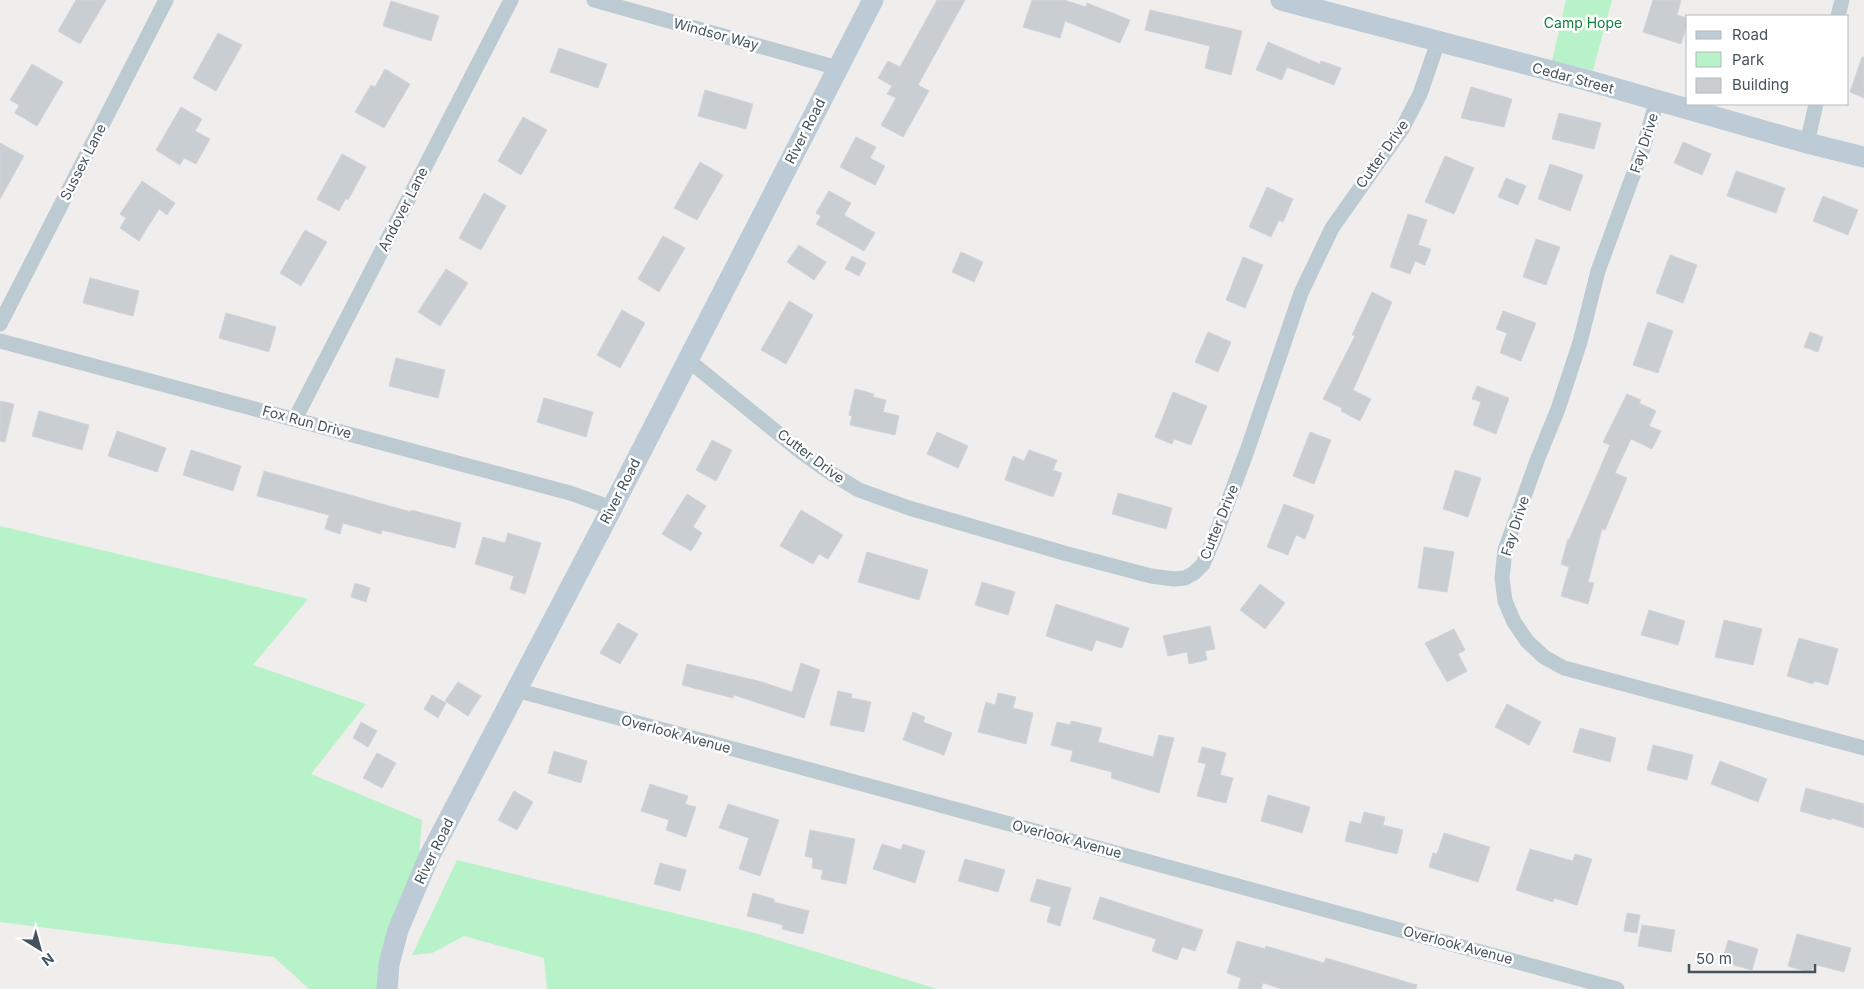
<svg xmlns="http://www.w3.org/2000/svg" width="1864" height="989" viewBox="0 0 1864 989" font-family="Inter,sans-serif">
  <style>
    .green { fill: #b7f2c8 }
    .building { fill: #c9ced2; stroke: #d1d4d9 }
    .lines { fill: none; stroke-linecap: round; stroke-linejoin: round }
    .street { stroke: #bccad1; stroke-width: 15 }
    .secondary { stroke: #bccbd6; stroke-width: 21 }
    .labels { text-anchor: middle; stroke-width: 5; stroke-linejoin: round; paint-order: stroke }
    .park-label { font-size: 14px; fill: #10823e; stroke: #fff }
    .street-label { font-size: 14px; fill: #44535c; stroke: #fff }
  </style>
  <rect width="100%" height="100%" fill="#f0eded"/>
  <g class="green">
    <polygon points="1566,0 1612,0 1593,70 1552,61"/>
    <polygon points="0,526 308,599 253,665 366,704 311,774 422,820 419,856 382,989 309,989 274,957 0,922"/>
    <polygon points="457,860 751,932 937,989 547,989 544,958 464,936 432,953 412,955"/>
  </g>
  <g class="building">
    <polygon points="76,0 106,0 80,44 58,31"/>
    <polygon points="937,0 965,0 918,85 929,91 903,137 881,125 896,98 887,94 892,86 878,78 888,61 900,67"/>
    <polygon points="1032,0 1064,0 1086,7 1087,3 1130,20 1120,43 1065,21 1060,38 1023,27"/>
    <polygon points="1653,0 1681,0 1677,15 1688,18 1688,21 1681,44 1643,32"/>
    <polygon points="391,1 439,16 431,41 383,26"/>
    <polygon points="1150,10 1242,31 1231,75 1205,68 1210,46 1145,30"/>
    <polygon points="218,33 242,45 216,91 193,78"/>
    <polygon points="1268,42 1320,64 1321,61 1341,68 1334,85 1287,67 1282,80 1256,70"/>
    <polygon points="559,48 607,64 598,88 550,72"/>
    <polygon points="1862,57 1864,57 1864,98 1850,92"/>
    <polygon points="32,64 63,82 37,126 15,113 19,105 10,100"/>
    <polygon points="385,69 410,84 384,128 355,112 371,85 375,87"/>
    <polygon points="1471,87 1512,99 1504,127 1461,118"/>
    <polygon points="705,90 753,104 746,129 698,116"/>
    <polygon points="181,107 202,119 195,131 210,139 196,164 184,158 180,165 156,150"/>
    <polygon points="1559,113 1601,123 1594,149 1552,139"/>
    <polygon points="523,117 547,130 521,175 498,161"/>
    <polygon points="856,137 876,147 870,158 885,166 875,185 840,167"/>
    <polygon points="1683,142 1711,154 1702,175 1674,163"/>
    <polygon points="0,143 24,156 0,199"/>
    <polygon points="342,154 366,167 348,200 346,198 339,211 317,199"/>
    <polygon points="1445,156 1474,168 1454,214 1425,202"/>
    <polygon points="700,162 723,175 697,220 674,208"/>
    <polygon points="1550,164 1583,175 1570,211 1538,199"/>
    <polygon points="1736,171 1785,188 1776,213 1727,196"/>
    <polygon points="1506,178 1526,186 1518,205 1498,197"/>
    <polygon points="142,181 175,203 167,215 159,209 139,241 120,228 126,218 120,214"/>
    <polygon points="1267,187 1293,199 1283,222 1279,220 1271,237 1249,227"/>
    <polygon points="829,191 851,203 844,215 875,233 864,251 816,224 821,216 816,213"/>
    <polygon points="484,193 506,206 481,250 459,238"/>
    <polygon points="1823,196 1858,210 1848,235 1813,221"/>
    <polygon points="1408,214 1427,220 1418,245 1431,249 1425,265 1415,261 1410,274 1390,267"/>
    <polygon points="305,230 327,242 301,286 280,273"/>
    <polygon points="663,236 685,248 659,292 638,279"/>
    <polygon points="1536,239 1560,247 1546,285 1523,277"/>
    <polygon points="799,245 826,262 814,280 787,262"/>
    <polygon points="961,252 983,262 974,282 952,272"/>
    <polygon points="1670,255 1697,265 1683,303 1656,293"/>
    <polygon points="852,256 866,263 859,276 845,269"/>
    <polygon points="1243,257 1263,265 1245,308 1226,300"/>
    <polygon points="446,269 468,283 440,326 418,312"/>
    <polygon points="90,278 139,291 133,316 83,303"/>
    <polygon points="1372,292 1392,302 1353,390 1371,399 1360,421 1341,411 1342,408 1323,399 1355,336 1352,335"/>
    <polygon points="789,301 813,315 786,364 761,350"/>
    <polygon points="622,310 645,323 620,368 597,355"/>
    <polygon points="1503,311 1536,323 1521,361 1500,353 1507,333 1496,329"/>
    <polygon points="226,313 276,327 269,352 219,338"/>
    <polygon points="1648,322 1673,331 1658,373 1633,365"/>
    <polygon points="1208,332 1231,342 1218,372 1195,362"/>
    <polygon points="1810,332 1823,337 1818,352 1804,347"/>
    <polygon points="396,358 445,370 438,398 389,386"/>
    <polygon points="1477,386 1509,398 1496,434 1473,425 1481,402 1472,399"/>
    <polygon points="855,389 874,394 873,397 886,400 883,412 899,416 895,435 850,425 852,416 849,415"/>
    <polygon points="1173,392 1207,406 1191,445 1174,439 1172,444 1155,437"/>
    <polygon points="1627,394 1641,400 1639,403 1656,411 1649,426 1661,431 1652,449 1631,439 1615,473 1627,478 1605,530 1602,529 1588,582 1594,583 1588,604 1561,596 1569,567 1561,564 1568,539 1569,540 1610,445 1603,442"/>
    <polygon points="544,398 593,412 586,437 537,422"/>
    <polygon points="0,401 14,404 5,442 0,441"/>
    <polygon points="39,411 89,425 82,450 32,436"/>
    <polygon points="117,431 166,448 157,472 108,456"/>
    <polygon points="937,432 968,446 958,468 927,454"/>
    <polygon points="1310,432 1331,440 1314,484 1293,476"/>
    <polygon points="712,440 732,450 716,481 696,470"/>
    <polygon points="191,450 241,466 233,491 183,475"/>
    <polygon points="1029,450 1057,460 1053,470 1062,473 1053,497 1005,480 1013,456 1024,461"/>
    <polygon points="1455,470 1481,478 1468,517 1443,509"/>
    <polygon points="264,471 411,512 411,510 461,523 455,548 382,530 381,534 343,523 340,534 325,529 329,515 257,496"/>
    <polygon points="1118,493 1172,508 1166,529 1112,514"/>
    <polygon points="687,494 706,506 693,527 702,533 691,551 662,534"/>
    <polygon points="1284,504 1314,515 1305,539 1296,535 1288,555 1267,547"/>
    <polygon points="801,510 843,535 828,559 819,554 813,564 780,546"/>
    <polygon points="508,533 541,543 525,594 510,589 514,576 475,564 483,537 505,543"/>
    <polygon points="1424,547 1454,552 1447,592 1418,588"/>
    <polygon points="867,552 928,570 919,600 858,582"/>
    <polygon points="982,582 1015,592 1008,615 975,605"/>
    <polygon points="355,583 370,588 366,602 351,597"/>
    <polygon points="1260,584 1285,603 1265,629 1240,610"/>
    <polygon points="1056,604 1129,628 1122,648 1096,640 1092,651 1046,636"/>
    <polygon points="1649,610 1685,621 1678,645 1641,635"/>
    <polygon points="1724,620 1762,629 1753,665 1715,657"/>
    <polygon points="618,623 638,634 620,664 600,653"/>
    <polygon points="1210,626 1215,649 1205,651 1207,660 1189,664 1187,652 1168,656 1163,636"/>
    <polygon points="1454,629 1465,650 1458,654 1467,671 1447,682 1425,643"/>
    <polygon points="1799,638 1838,649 1828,685 1814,681 1813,684 1787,676"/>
    <polygon points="801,663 820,670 804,718 734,695 733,698 682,685 687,664 762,682 792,692"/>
    <polygon points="458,682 481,696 468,716 445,701"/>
    <polygon points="838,691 852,694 851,698 871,702 864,732 830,725"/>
    <polygon points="998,693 1016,697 1013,708 1033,713 1026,744 978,732 986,702 995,705"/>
    <polygon points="432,695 446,703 438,718 424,709"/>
    <polygon points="1507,704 1541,722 1529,745 1495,727"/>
    <polygon points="913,712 925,717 923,722 952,733 944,755 903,740"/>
    <polygon points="1071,721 1102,728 1098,742 1153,757 1159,735 1174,738 1159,793 1111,778 1112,772 1070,761 1073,751 1051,745 1057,722 1070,725"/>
    <polygon points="361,722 377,731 368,747 353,738"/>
    <polygon points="1580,728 1616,738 1610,762 1573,752"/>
    <polygon points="1653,745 1693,755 1687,780 1647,770"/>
    <polygon points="1202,747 1226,753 1220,775 1233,778 1226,803 1197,796 1206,764 1198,762"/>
    <polygon points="554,751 587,761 581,783 548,773"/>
    <polygon points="377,753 396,763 382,788 363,778"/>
    <polygon points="1720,761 1767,779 1758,802 1711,784"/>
    <polygon points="650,784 688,796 685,804 696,807 686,837 666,830 669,820 641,811"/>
    <polygon points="1806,788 1864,804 1864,828 1832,818 1831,820 1800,811"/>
    <polygon points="514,791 533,802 517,830 498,820"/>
    <polygon points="1268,795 1310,807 1302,833 1261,821"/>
    <polygon points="728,804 779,820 760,876 739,869 749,838 719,828"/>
    <polygon points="1364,812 1385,817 1383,825 1403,830 1397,854 1345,841 1350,821 1361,824"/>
    <polygon points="810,830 855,839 846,884 821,879 823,870 812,868 813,858 805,856"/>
    <polygon points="1444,833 1490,847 1478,882 1429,867 1433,853 1437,854"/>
    <polygon points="882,844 901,850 903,844 925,851 915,883 873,869"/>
    <polygon points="1530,849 1573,861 1575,854 1592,859 1577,905 1554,898 1553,902 1516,890"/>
    <polygon points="965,859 1005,870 998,892 958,881"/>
    <polygon points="660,863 686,870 680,891 654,884"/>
    <polygon points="1037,879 1071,888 1060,926 1047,922 1051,907 1030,901"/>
    <polygon points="753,893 774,899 774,902 809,911 803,934 782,929 783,925 747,916"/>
    <polygon points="1100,897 1203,930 1195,951 1182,947 1177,960 1152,951 1156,939 1093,919"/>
    <polygon points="1627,913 1640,915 1637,933 1624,931"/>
    <polygon points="1642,925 1675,930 1671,952 1638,946"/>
    <polygon points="1797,934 1851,948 1844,972 1813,964 1811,973 1788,966"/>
    <polygon points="1728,940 1758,949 1752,970 1722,962"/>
    <polygon points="1237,941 1265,949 1266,946 1324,963 1326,958 1417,985 1416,989 1282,989 1263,983 1261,989 1238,989 1241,978 1227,973"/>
  </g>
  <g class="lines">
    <g class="street">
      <polyline points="594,0 838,68"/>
      <polyline points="1838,16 1842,0"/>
      <polyline points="1657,100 1643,148 1598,271 1580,342 1558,409 1538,458 1505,550 1502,578 1505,601 1514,622 1527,641 1544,657 1564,668 1864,748"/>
      <polyline points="1807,143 1816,104"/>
      <polyline points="0,324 166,0"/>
      <polyline points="0,341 570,493 612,508"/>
      <polyline points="688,360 801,452 829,472 859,490 909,508 1064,553 1151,576 1174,579 1185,578 1194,573 1203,564 1214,539 1247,451 1301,293 1332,228 1402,129 1420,94 1438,42"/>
      <polyline points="295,419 511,0"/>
      <path d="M516 690C883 791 1251 888 1617 989"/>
    </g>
    <g class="secondary">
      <polyline points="1281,0 1586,80 1807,143 1864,157"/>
      <polyline points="387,989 389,964 398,930 428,859 612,508 873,0"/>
    </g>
  </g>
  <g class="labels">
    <g class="park-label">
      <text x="1583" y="28">Camp Hope</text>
    </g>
    <g class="street-label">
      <text transform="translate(716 34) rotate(15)" y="5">Windsor Way</text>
      <text transform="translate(1573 78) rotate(15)" y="5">Cedar Street</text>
      <text transform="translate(805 131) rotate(-63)" y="5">River Road</text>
      <text transform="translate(1644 143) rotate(-72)" y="5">Fay Drive</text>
      <text transform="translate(1382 154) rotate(-55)" y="5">Cutter Drive</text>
      <text transform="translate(83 162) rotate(-63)" y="5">Sussex Lane</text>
      <text transform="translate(403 209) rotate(-63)" y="5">Andover Lane</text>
      <text transform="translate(307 422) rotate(15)" y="5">Fox Run Drive</text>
      <text transform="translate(811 456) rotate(37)" y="5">Cutter Drive</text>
      <text transform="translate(620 491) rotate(-63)" y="5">River Road</text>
      <text transform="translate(1219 522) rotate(-68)" y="5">Cutter Drive</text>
      <text transform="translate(1515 526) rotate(-72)" y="5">Fay Drive</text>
      <text transform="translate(676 734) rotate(15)" y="5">Overlook Avenue</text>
      <text transform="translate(1067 839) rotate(15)" y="5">Overlook Avenue</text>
      <text transform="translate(434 851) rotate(-64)" y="5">River Road</text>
      <text transform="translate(1458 945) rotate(15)" y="5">Overlook Avenue</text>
    </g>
  </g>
  <rect x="1686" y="15" width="162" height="90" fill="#ffffff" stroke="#b4babe"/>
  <rect x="1696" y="31" width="25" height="8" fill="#bccbd6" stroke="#b4babe"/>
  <text x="1732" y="40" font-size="15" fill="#44535c">Road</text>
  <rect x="1696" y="52" width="25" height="15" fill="#b7f2c8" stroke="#b4babe"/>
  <text x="1732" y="65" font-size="15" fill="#44535c">Park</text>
  <rect x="1696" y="78" width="25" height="15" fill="#c9ced2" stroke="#b4babe"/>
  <text x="1732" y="90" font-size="15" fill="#44535c">Building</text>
  <g transform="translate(40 949) rotate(143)" stroke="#ffffff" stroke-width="4" paint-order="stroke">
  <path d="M0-4L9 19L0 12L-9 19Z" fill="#44535c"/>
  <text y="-8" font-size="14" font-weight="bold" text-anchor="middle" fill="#44535c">N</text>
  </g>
  <path d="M1689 964v8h126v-8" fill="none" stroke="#44535c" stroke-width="2.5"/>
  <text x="1696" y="964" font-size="15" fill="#44535c" stroke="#ffffff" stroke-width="4" paint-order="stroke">50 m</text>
</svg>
